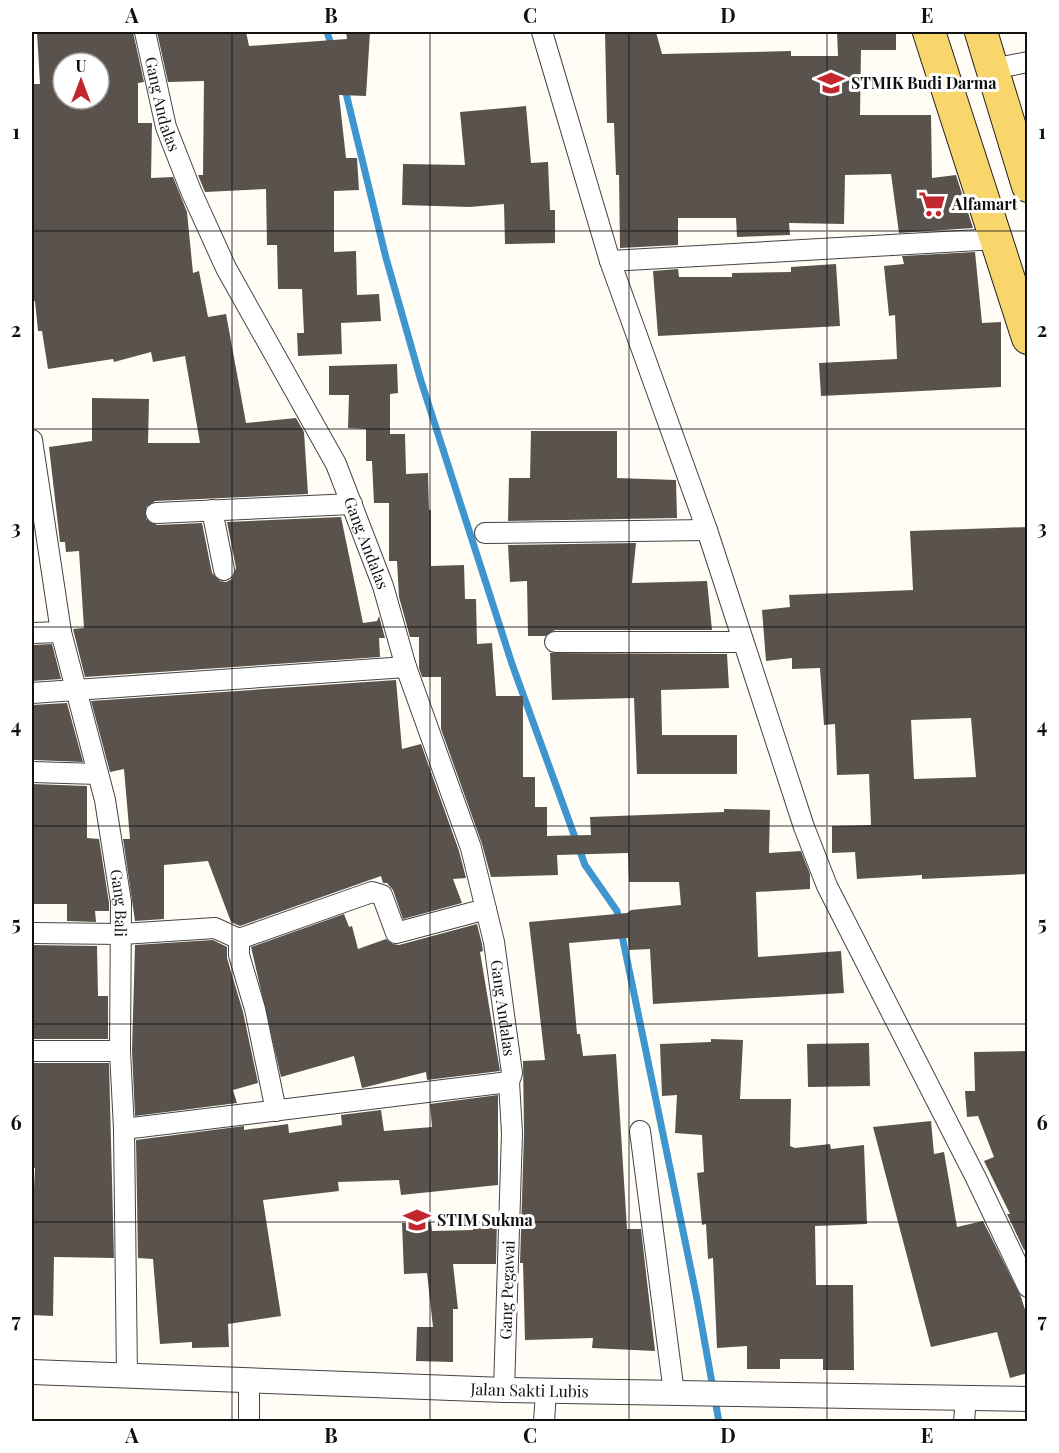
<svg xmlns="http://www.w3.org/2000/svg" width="1059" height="1453" viewBox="0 0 1059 1453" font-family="'Playfair Display',serif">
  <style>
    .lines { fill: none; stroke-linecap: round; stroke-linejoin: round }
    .stream { stroke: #3f96cf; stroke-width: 7 }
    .building { fill: #5a524d; fill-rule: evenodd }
    .minor-casing { stroke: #444; stroke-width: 22 }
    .tertiary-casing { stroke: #444; stroke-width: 26 }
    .primary-casing { stroke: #222; stroke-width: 34 }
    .minor { stroke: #fff; stroke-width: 20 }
    .tertiary { stroke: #fff; stroke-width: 24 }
    .primary { stroke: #f9d66b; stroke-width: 32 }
    .grid { fill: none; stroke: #111; stroke-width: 1.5; stroke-opacity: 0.55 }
    .labels { text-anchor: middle; stroke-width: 6; stroke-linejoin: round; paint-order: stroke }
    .poi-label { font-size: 16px; font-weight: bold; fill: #111; stroke: #fff; text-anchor: start }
    .street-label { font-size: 16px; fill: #111; stroke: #fff }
    .neatline { fill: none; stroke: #111; stroke-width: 2 }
    .grid-label { font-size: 20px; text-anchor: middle; font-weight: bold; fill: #111 }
  </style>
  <rect width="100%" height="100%" fill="#fffdf5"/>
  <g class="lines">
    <g class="stream">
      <polyline points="327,32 332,47"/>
      <polyline points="345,89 386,258 421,381 512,664 585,865 617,911 697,1299 719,1422"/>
    </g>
  </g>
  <g class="building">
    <path d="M37 32H133L144 82 138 83V123H152L151 178 173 177 187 212 193 273 199 271 208 317 226 314 246 423 296 418 304 432 308 494 155 501 146 507V519L157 525 202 523 212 573 220 581 226 582 232 579 236 568 227 522 341 517 363 623 377 621 379 616 385 638H379L380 657 85 677 73 629 84 628 79 551 66 552 65 542H60L49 447 92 441V398L149 399 148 443H200L185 356 153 362 151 352 114 362 113 359 48 369 42 331H38L35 301H32V279H34L32 84H40ZM63 63H99V99H63Z"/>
    <polygon points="157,32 246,32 249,46 347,39 346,32 370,32 366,96 339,95 346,158 357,158 359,190 334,191 334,252 356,251 357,295 379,294 381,321 341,323 342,354 298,356 297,333 304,333 302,289 278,289 277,245 267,245 266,189 205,192 198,175 203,175 204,81 168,82"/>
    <polygon points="605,32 656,32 662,54 791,51 791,56 838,56 837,32 896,32 896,50 861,50 860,115 931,115 932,178 956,175 973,228 899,233 891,174 845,175 844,224 789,223 790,235 737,237 736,218 678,218 678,245 620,248 619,175 616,175 614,123 607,123"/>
    <polygon points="526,106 531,163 548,162 550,210 555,210 555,243 505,244 504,204 470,207 402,205 403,164 465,165 460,112"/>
    <polygon points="975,252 982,323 1001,322 1001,387 821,396 819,363 897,359 895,315 889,316 884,266 904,264 902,256"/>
    <polygon points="836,264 840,326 658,336 653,271 678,269 679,277 732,277 732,273 791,272 791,267"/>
    <polygon points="397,364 398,393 390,394 390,434 405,434 406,474 428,473 429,510 431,510 431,566 464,565 465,599 476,599 477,644 492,643 496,696 523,696 523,777 535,777 535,807 547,807 547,836 591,835 590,817 724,812 724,809 770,810 769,853 801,851 810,874 810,889 756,892 758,957 841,951 844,993 653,1004 650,949 629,950 628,938 569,943 577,1034 580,1034 583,1056 616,1054 627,1229 641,1229 655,1351 592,1348 593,1338 525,1340 523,1263 520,1263 524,1133 523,1061 545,1060 529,922 627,913 631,910 681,905 679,882 629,882 628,853 557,855 558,875 491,877 482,844 441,729 441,677 422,677 419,668 419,637 410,637 399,597 397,561 389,561 389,503 374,503 372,461 366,461 366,429 348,428 349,395 329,395 329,366"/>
    <polygon points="531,431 617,431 617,478 676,480 677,518 508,521 509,478 530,478"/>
    <path d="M1028 527V874L922 879V875L857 879 855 852 832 853V826L871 825 869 774 837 775 835 724 824 725 820 668 792 669V658L766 661 762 610 790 607 789 595 913 590 910 531ZM971 718 976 777 914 779 911 720Z"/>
    <polygon points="636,543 632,583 707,581 712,630 555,630 545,636 528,636 527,581 510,582 508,545"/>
    <polygon points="52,644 61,679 32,681 32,645"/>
    <polygon points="550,653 727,654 729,688 661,690 662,735 737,735 737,774 637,774 634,698 552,700"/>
    <polygon points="396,680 402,749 421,744 459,851 466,878 453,879 462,903 403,919 393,890 387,883 383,883 381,876 240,926 231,922 208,861 164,865 164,919 135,921 123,839 130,839 124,769 110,772 91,701"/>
    <polygon points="67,703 83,762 34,760 32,705"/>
    <polygon points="32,784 87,786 87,838 99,839 109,903 109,911 95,911 96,922 67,921 67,904 32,904"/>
    <polygon points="344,914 349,927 352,926 358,949 386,939 393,944 399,945 477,924 482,944 483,951 480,952 500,1071 427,1080 426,1072 362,1088 354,1056 281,1077 251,947"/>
    <polygon points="213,940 227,947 227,958 243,1012 258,1083 233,1090 237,1103 135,1116 132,1051 135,945"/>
    <polygon points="32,945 97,946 98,996 108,996 108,1039 32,1039"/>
    <polygon points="711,1039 743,1040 740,1099 791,1099 790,1146 795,1148 830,1144 831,1149 864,1145 867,1224 815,1226 816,1285 853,1285 854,1370 823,1370 823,1359 780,1359 780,1369 747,1369 747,1346 717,1348 713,1258 708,1259 706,1224 702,1225 697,1173 704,1172 702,1135 675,1133 677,1095 662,1096 660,1044 711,1042"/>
    <polygon points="869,1043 870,1086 808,1087 807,1044"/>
    <polygon points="1028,1051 1027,1141 1028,1251 1024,1250 1007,1214 1010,1214 984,1161 994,1157 978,1116 967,1117 965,1091 975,1091 974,1052"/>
    <polygon points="32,1063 109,1063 114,1258 54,1257 53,1316 32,1315 32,1228 35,1168 32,1168"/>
    <polygon points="498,1095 498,1185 401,1195 399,1180 338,1182 339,1191 263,1200 281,1316 228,1324 229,1347 192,1348 192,1342 160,1344 153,1259 138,1258 136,1140 244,1126 244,1130 288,1124 289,1133 342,1125 341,1115 381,1110 384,1131 432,1127 430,1104"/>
    <polygon points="931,1121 934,1154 944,1152 957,1227 983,1221 1021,1297 1028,1319 1028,1373 1010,1378 997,1332 931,1347 873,1127"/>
    <polygon points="497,1221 496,1264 453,1264 458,1309 453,1309 453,1362 416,1361 417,1327 433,1327 427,1273 404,1274 402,1223 431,1222 432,1231 473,1230 473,1222"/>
  </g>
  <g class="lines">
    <defs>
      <g id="minor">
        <path id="s1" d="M145 32 166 127 191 191 226 268 336 464 383 586 406 667 471 848 494 942 512 1073 509 1082 512 1133 504 1390"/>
        <polyline points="542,32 610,261 707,530 804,827 827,886 976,1178 1028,1287"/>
        <polyline points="992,69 1028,62"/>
        <polyline points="610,261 997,239"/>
        <path id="s2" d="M32 440 61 632 105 800 121 902 120 1051 124 1129 127 1375"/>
        <polyline points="212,510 224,570"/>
        <polyline points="156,513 352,504"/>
        <polyline points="485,533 707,530"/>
        <polyline points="32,633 61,632"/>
        <polyline points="555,642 743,642"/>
        <polyline points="32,693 406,667"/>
        <polyline points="32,772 98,774"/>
        <polyline points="32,933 122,934 215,928 239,939 372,892 382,895 396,933 486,909"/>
        <polyline points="239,939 239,955 255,1009 276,1111"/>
        <polyline points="32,1051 120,1051"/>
        <polyline points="124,1129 509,1082"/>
        <polyline points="640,1131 674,1393"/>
        <polyline points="249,1381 249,1422"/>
        <polyline points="544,1422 546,1391"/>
        <polyline points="964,1422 966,1397"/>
      </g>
      <g id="tertiary">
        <path id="s3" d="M32 1372 504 1390 1028 1399"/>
      </g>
      <g id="primary">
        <polyline points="929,32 1028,338"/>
        <polyline points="981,32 1028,186"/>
      </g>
    </defs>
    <use href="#minor" class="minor-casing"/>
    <use href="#tertiary" class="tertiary-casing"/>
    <use href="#primary" class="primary-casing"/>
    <use href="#minor" class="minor"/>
    <use href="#tertiary" class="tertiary"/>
    <use href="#primary" class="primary"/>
  </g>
  <path class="grid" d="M232 32V1422M430 32V1422M629 32V1422M827 32V1422M32 231H1028M32 429H1028M32 627H1028M32 826H1028M32 1024H1028M32 1222H1028"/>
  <defs>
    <symbol id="university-bare" viewBox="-9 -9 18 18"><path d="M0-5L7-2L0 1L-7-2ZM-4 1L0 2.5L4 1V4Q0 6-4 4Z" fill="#c4262e" stroke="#fff" stroke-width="2.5" paint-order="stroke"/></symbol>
    <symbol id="supermarket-bare" viewBox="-9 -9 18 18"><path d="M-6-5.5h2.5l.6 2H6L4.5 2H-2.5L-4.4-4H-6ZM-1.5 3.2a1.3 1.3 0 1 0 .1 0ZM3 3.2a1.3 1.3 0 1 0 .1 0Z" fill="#c4262e" stroke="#fff" stroke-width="2.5" paint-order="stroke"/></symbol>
  </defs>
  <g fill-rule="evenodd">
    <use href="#university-bare" x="812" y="64" width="38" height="38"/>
    <use href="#supermarket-bare" x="913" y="185" width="38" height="38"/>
    <use href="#university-bare" x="398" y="1201" width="38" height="38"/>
  </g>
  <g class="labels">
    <g class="poi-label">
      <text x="851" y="89">STMIK Budi Darma</text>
      <text x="952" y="210">Alfamart</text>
      <text x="437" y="1226">STIM Sukma</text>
    </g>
    <g class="street-label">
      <text dy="6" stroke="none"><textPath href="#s1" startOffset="74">Gang Andalas</textPath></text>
      <text dy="6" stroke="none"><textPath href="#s1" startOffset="560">Gang Andalas</textPath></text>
      <text dy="6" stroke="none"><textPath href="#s2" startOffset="472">Gang Bali</textPath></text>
      <text dy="6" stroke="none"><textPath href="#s1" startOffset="1046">Gang Andalas</textPath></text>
      <text transform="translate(507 1290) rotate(-88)" y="6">Gang Pegawai</text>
      <text dy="6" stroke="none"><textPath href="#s3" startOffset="498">Jalan Sakti Lubis</textPath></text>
    </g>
  </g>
  <rect width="1059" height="1453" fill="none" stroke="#ffffff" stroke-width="66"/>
  <g transform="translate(81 81)"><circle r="28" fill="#ffffff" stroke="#a0a0a0" stroke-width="1.5"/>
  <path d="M0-4.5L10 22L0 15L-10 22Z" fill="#c4262e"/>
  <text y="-9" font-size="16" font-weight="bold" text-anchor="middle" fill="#111111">U</text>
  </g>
  <rect x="33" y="33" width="993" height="1387" class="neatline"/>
  <g class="grid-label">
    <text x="132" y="23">A</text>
    <text x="331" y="23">B</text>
    <text x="530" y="23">C</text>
    <text x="728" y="23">D</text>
    <text x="927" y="23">E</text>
    <text x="16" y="139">1</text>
    <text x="1042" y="139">1</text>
    <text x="16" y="337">2</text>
    <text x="1042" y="337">2</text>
    <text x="16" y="535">3</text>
    <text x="1042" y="535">3</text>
    <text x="16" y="733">4</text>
    <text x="1042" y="733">4</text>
    <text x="16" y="931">5</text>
    <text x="1042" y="931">5</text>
    <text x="16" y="1130">6</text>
    <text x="1042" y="1130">6</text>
    <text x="16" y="1328">7</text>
    <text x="1042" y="1328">7</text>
    <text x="132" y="1443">A</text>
    <text x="331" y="1443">B</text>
    <text x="530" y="1443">C</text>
    <text x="728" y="1443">D</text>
    <text x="927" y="1443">E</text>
  </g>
</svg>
